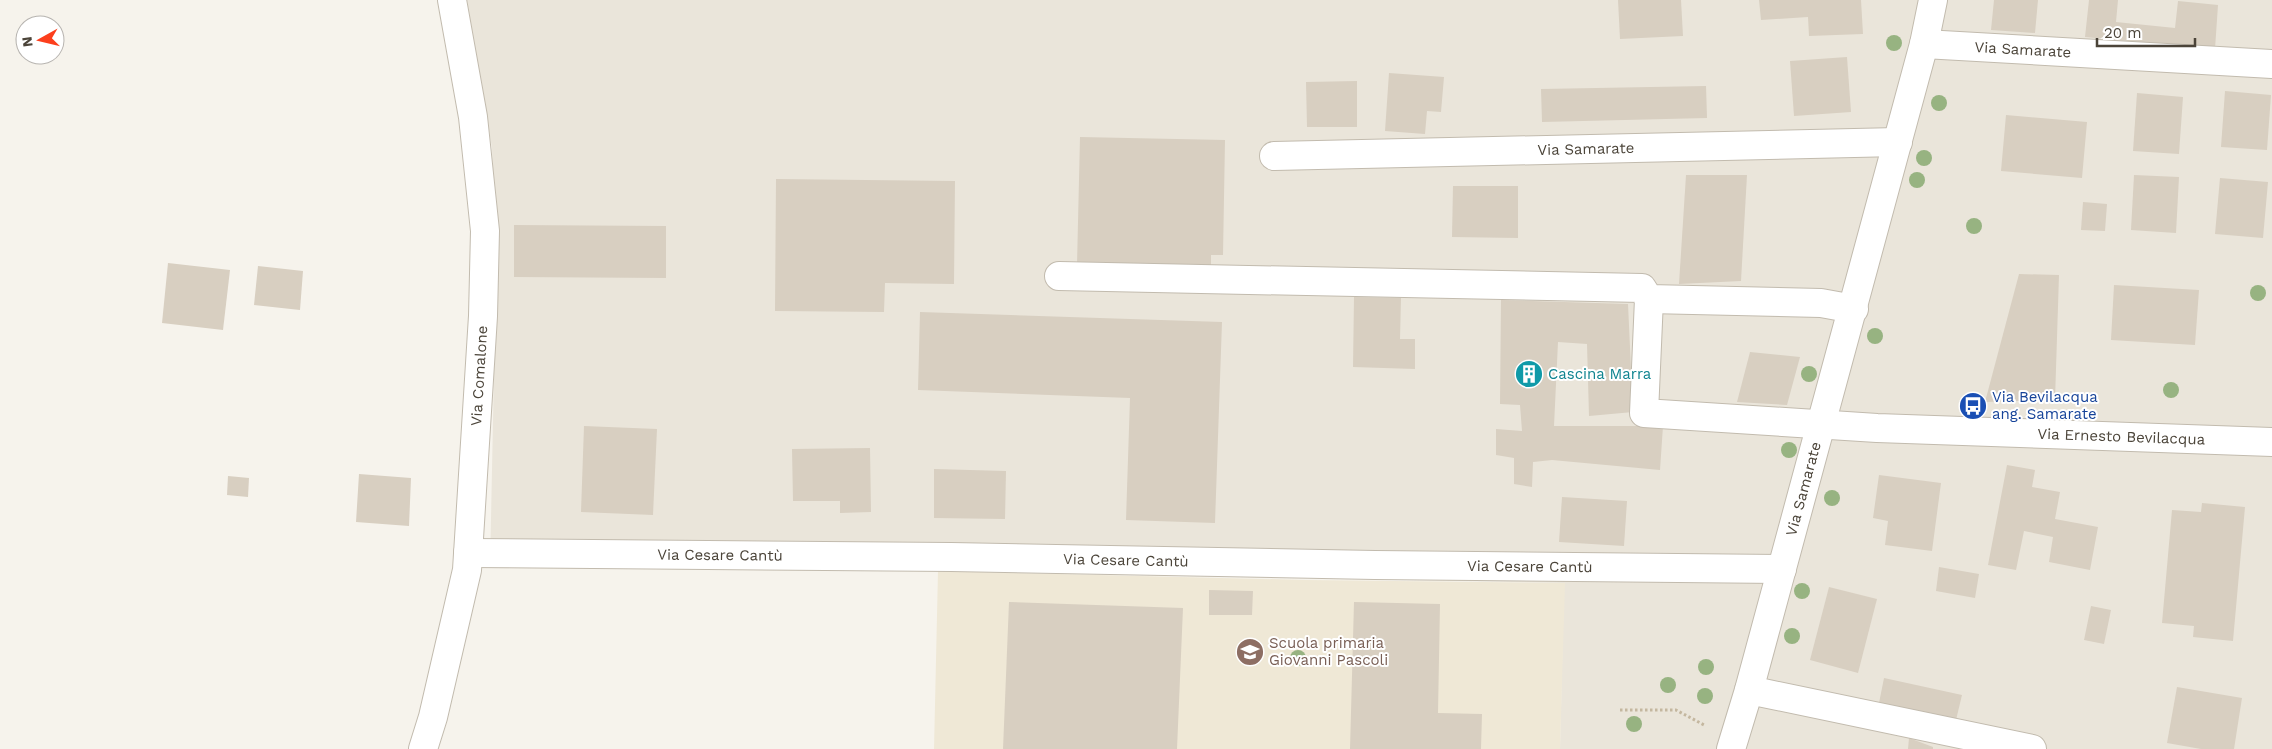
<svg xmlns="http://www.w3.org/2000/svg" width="2272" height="749" viewBox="0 0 2272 749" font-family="'Work Sans',sans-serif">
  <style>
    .residential { fill: #eae5da }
    .education { fill: #efe8d6 }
    .building { fill: #d8cfc1 }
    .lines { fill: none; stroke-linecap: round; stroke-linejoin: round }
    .minor-casing { stroke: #c2bbae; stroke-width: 30 }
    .path { stroke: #c4b79f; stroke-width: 3; stroke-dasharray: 2.5 2.5; stroke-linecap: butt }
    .minor { stroke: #fff; stroke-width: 28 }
    .tree { fill: #97b381 }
    .labels { text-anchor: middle; stroke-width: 4; stroke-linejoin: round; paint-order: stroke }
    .street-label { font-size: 15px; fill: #4b4439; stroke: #fff }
    .culture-label { font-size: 15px; fill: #0d838f; stroke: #fff; text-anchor: start }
    .transit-label { font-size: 15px; fill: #164399; stroke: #fff; text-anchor: start }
    .education-label { font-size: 15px; fill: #785e54; stroke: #fff; text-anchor: start }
  </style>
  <rect width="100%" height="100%" fill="#f6f3ec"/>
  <polygon class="residential" points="467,0 2272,0 2272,749 1560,749 1564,583 938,571 490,568 496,274 492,148"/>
  <polygon class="education" points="938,571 1306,580 1565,583 1560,749 934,749"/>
  <g class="building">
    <polygon points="1618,0 1681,0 1683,36 1620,39"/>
    <polygon points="1759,0 1861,0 1863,34 1809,36 1808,17 1761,20"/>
    <polygon points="1994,0 2038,0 2035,33 1991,30"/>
    <polygon points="2089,0 2118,0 2116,22 2175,28 2178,1 2218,5 2215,49 2085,37"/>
    <polygon points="1847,57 1851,112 1794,116 1790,61"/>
    <polygon points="1389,73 1444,77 1441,112 1427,111 1425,134 1385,131"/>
    <polygon points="1357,81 1357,127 1307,127 1306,82"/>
    <polygon points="1706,86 1707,118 1542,122 1541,89"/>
    <polygon points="2225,91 2271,95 2267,150 2221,147"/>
    <polygon points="2137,93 2183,97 2179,154 2133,151"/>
    <polygon points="2006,115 2087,122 2082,178 2001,171"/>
    <polygon points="1080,137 1225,140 1223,255 1211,255 1211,268 1077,265"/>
    <polygon points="1686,175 1747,175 1741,281 1679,284"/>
    <polygon points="2134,175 2179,177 2176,233 2131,230"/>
    <polygon points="2220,178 2268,182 2263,238 2215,234"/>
    <polygon points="776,179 955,181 954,284 885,283 884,312 775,311"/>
    <polygon points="1453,186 1518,186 1518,238 1452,237"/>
    <polygon points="2083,202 2107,204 2105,231 2081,230"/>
    <polygon points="514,225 666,226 666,278 514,277"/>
    <polygon points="168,263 230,270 223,330 162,323"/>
    <polygon points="258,266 303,271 300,310 254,305"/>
    <polygon points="2019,274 2059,275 2055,400 1985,402"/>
    <polygon points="2114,285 2199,290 2195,345 2111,340"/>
    <polygon points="1354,297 1401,298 1400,339 1415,339 1415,369 1353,367"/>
    <polygon points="1501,300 1628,304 1633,412 1589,416 1587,344 1558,342 1554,426 1663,426 1660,470 1552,460 1533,462 1532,487 1514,484 1514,458 1496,455 1496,429 1522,431 1520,405 1500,404"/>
    <polygon points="920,312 1222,322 1215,523 1126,520 1130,398 918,390"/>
    <polygon points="1750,352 1800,357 1787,405 1737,402"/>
    <polygon points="584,426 657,429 653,515 581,512"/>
    <polygon points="870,448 871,512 840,513 840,501 793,501 792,449"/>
    <polygon points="2007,465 2035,470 2032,487 2060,492 2055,519 2098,527 2090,570 2049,562 2053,537 2024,531 2016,570 1988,565"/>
    <polygon points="934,469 1006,471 1005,519 934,518"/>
    <polygon points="359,474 411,478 409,526 356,522"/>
    <polygon points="1879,475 1941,483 1932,551 1885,545 1888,521 1873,518"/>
    <polygon points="228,476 249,478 248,497 227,495"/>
    <polygon points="1562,497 1627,501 1624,546 1559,542"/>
    <polygon points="2202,503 2245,507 2233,641 2193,637 2194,626 2162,623 2172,510 2201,512"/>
    <polygon points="1939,567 1979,574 1975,598 1936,591"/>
    <polygon points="1829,587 1877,599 1858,673 1810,660"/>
    <polygon points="1209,590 1253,591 1252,615 1209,615"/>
    <polygon points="1009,602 1183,608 1177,749 1003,749"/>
    <polygon points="1354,602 1440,604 1438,713 1482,714 1481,749 1350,749"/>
    <polygon points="2091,606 2111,610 2104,644 2084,640"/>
    <polygon points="1884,678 1962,695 1956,720 1879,703"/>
    <polygon points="2177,687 2242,698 2234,749 2201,749 2167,743"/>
    <polygon points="1909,738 1933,747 1933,749 1908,749"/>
  </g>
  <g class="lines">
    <defs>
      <g id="minor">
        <path id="s1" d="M1924 44 2272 64"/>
        <path id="s2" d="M1274 156 1898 142"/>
        <polyline points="1059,276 1642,288 1649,299 1821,303 1854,309"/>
        <path id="s3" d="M1649 299 1644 413 1877 428 2272 442"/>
        <path id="s4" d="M468 553 951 557 1375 565 1782 569"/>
        <polyline points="1749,690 2032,749"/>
        <path id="s5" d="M423 749 433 717 467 570 483 316 485 231 473 117 452 0"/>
        <path id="s6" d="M1731 749 1749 690 1924 44 1933 0"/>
      </g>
    </defs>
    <use href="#minor" class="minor-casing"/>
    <polyline class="path" points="1620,710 1676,710 1706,726"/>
    <use href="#minor" class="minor"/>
  </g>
  <g class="tree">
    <circle cx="1894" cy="43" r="8"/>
    <circle cx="1939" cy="103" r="8"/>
    <circle cx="1924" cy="158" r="8"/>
    <circle cx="1917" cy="180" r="8"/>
    <circle cx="1974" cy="226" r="8"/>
    <circle cx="2258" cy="293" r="8"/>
    <circle cx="1875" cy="336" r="8"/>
    <circle cx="1809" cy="374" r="8"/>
    <circle cx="2171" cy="390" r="8"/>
    <circle cx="1789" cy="450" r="8"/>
    <circle cx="1832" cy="498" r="8"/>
    <circle cx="1802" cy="591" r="8"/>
    <circle cx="1792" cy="636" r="8"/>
    <circle cx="1298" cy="658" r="8"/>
    <circle cx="1706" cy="667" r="8"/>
    <circle cx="1668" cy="685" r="8"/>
    <circle cx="1705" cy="696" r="8"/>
    <circle cx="1634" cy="724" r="8"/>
  </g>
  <defs>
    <symbol id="building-disc" viewBox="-11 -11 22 22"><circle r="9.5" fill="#0f9aa8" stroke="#fff"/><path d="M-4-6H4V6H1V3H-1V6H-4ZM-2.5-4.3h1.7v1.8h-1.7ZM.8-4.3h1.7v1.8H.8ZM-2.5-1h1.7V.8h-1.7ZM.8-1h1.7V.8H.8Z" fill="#fff"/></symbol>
    <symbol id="bus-disc" viewBox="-11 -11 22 22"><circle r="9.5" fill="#1a4fb4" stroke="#fff"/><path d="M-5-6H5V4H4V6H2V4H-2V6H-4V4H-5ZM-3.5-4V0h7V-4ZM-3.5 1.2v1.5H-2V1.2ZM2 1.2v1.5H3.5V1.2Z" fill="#fff"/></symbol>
    <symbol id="school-disc" viewBox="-11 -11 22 22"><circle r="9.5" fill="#8d6e63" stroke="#fff"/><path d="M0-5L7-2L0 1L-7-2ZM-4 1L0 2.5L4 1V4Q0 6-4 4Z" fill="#fff"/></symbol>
  </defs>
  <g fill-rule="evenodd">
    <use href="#building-disc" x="1513" y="358" width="32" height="32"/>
    <use href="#bus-disc" x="1957" y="390" width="32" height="32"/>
    <use href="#school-disc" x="1234" y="636" width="32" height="32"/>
  </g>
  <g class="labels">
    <g class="street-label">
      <text dy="5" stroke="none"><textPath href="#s1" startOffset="99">Via Samarate</textPath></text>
      <text dy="5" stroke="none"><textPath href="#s2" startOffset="312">Via Samarate</textPath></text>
      <text dy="5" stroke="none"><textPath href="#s5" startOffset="379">Via Comalone</textPath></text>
      <text dy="5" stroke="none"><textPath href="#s3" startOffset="592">Via Ernesto Bevilacqua</textPath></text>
      <text dy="5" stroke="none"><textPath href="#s6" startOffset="270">Via Samarate</textPath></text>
      <text dy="5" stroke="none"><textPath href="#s4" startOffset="252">Via Cesare Cantù</textPath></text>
      <text dy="5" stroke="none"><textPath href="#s4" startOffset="658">Via Cesare Cantù</textPath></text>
      <text dy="5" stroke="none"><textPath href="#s4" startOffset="1062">Via Cesare Cantù</textPath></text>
    </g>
    <g class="culture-label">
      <text x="1548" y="379">Cascina Marra</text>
    </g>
    <g class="transit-label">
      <text x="1992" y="402">Via Bevilacqua<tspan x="1992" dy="17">ang. Samarate</tspan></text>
    </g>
    <g class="education-label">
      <text x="1269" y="648">Scuola primaria<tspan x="1269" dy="17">Giovanni Pascoli</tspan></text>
    </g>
  </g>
  <g transform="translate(40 40) rotate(262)"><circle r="24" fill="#ffffff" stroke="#b7b4b0"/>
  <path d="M0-4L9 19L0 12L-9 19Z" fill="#fc3f1d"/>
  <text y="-8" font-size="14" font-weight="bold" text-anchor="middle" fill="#4b4439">N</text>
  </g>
  <path d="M2097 38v8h98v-8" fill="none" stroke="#4b4439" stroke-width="2.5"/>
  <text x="2104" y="38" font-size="15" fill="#4b4439" stroke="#ffffff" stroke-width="4" paint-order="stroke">20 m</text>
</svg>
